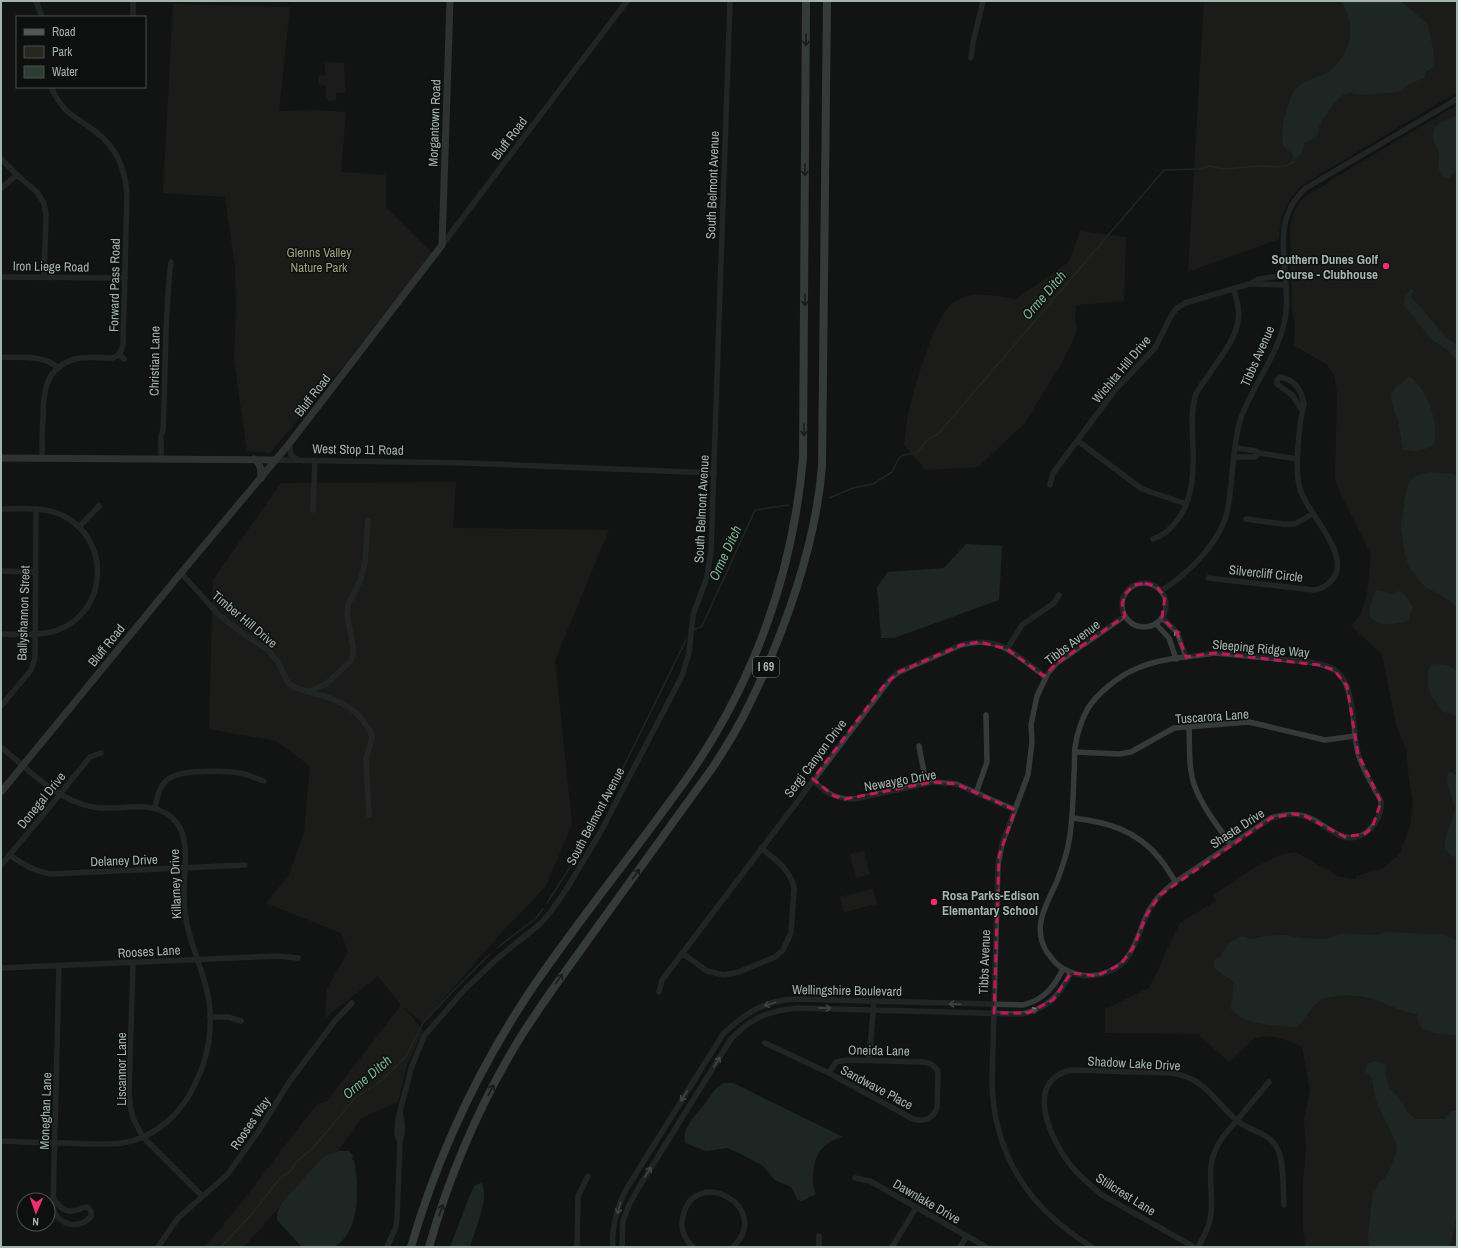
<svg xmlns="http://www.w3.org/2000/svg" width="1458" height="1248" viewBox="0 0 1458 1248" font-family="'Archivo Narrow',sans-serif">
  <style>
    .green { fill: #26271f }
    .water { fill: #2c3d33 }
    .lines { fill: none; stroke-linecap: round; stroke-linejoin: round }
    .stream { stroke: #2c3d33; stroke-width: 1.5 }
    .minor { stroke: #363b3a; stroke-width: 5.5 }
    .major { stroke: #505856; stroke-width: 7 }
    .highway { stroke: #606a67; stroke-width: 8 }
    .oneway { stroke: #222625 }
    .oneway2 { stroke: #727e7a }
    .marked { fill: none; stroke: #c2185b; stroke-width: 3; stroke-dasharray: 8 5; stroke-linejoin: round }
    .poi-dot { fill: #f02f72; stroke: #0e0f0f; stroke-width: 1.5 }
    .labels { text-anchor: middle; stroke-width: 3; stroke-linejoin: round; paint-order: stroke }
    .shield { fill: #0e0f0f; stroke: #77837f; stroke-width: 1 }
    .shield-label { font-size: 12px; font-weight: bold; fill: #a4b5af }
    .street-label { font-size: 13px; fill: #a4b5af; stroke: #0e0f0f }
    .park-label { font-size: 13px; fill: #9ea07b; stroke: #0e0f0f }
    .poi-label { font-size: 13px; font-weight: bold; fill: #a4b5af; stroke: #0e0f0f; text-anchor: end }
    .water-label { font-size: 14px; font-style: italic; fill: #7bb093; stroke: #0e0f0f }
  </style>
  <rect width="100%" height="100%" fill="#131414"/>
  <g class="green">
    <path d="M1204 1H1457V92L1304 184C1287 198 1279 217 1279 239L1188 272Z"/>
    <polygon points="173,4 290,7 279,111 315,110 346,112 341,172 386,175 386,207 432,253 345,364 270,453 247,451 234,360 236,310 235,266 225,197 163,193"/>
    <polygon points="325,62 344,63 345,93 336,93 336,100 329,101 326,98 326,86 319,84 319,76 325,75"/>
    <path d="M1457 105V1247H1306L1303 1230V1182L1306 1148 1304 1120 1310 1090 1302 1047C1288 1040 1271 1033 1256 1038 1250 1040 1235 1057 1229 1062L1198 1034 1105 1033V1009L1149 988 1159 969 1165 953 1180 923 1216 901 1213 896C1236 881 1270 852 1298 852L1297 853 1327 870 1331 868V872L1336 876 1356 879V876L1382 869 1402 852 1401 850 1410 826 1413 800 1409 779 1406 748 1400 735 1396 724 1382 654 1351 626 1361 614 1367 595 1371 555 1340 492 1335 479 1337 393 1334 374 1327 365 1294 345 1295 323 1292 311 1290 226C1293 214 1298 200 1309 194 1317 189 1324 187 1331 180Z"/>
    <path d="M1080 231 1126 237 1124 301 1076 305 1075 316 1077 328 1075 336 1060 366 1024 424 978 467 925 470 904 445C906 434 906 422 909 411 915 387 934 315 954 302 973 289 995 296 1016 299L1069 262Z"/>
    <polygon points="456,482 453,528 609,530 555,660 572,824 546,886 502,932 423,1023 403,1007 423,1030 407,1065 398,1102 361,1118 338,1151 323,1157 244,1247 205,1247 242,1202 317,1104 327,1101 401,1005 378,976 325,1018 327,989 348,952 341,933 266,903 289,875 304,832 310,766 276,741 209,729 213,580 281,483"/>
    <polygon points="864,851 870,874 856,878 850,854"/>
    <polygon points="873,889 877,904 844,912 840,897"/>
  </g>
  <g class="water">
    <path d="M1341 1H1400L1413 11 1425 22 1428 26 1433 49 1434 66 1426 72 1424 78 1410 84 1399 92 1364 95 1349 93 1343 95 1333 104 1322 120 1319 127 1317 136 1304 143 1302 153 1294 160C1293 157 1294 155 1291 152 1289 151 1286 150 1285 148 1281 142 1282 119 1286 114 1288 103 1293 88 1303 83 1311 78 1321 77 1328 72 1352 55 1357 25 1341 1Z"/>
    <path d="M1457 116V168L1453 175H1451L1450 178C1445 178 1441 177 1440 172 1437 166 1440 160 1439 154 1437 147 1430 138 1434 130 1437 123 1449 118 1457 116Z"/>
    <polygon points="1412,289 1413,292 1411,294 1412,298 1444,335 1457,345 1457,360 1448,350 1432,340 1404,305 1406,294"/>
    <path d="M1409 377C1428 388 1439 424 1434 444 1428 448 1421 451 1414 451 1410 450 1408 450 1403 450L1398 419 1394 412 1391 394 1395 388Z"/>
    <polygon points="1430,472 1454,474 1457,478 1457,607 1441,595 1425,587 1409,567 1405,554 1401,526 1405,496 1409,483 1415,476"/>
    <polygon points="966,544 1002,546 999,600 894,638 881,638 877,587 888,572 944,568"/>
    <path d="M1377 590 1391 594 1398 591 1403 593 1413 607 1408 621C1394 624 1382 628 1370 617 1369 609 1372 596 1377 590Z"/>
    <polygon points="1437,664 1448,665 1457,671 1457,716 1442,711 1432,697 1428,686 1429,679 1428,672 1431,665"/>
    <polygon points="1451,772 1457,776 1457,858 1451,855 1445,849 1445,840 1455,809 1447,781 1448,774"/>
    <path d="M1387 932C1406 932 1424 936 1443 934L1444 936 1451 937 1457 941V1035C1448 1035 1425 1033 1420 1026 1418 1023 1418 1017 1417 1014 1398 1012 1381 999 1364 997 1352 995 1328 994 1318 1002 1309 1009 1307 1019 1296 1027 1274 1025 1245 1026 1231 1009L1234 982C1228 976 1219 974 1214 967V960L1220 957 1228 944 1242 936 1251 939 1266 936 1286 935 1301 938 1324 939 1342 934 1375 935Z"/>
    <polygon points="1374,1061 1386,1065 1385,1074 1390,1089 1397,1096 1408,1113 1415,1119 1445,1119 1451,1111 1457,1111 1457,1213 1450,1247 1369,1247 1368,1233 1373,1194 1379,1182 1385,1178 1390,1169 1396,1154 1397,1146 1394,1138 1376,1101 1372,1078 1365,1071 1367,1064"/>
    <path d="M725 1083H733L843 1137C822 1142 814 1155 813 1176 813 1182 813 1189 816 1194L802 1201H800L799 1199 797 1201V1198L791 1187 775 1180 763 1166 741 1154 727 1148 706 1151 685 1143C682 1126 698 1113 707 1101 713 1093 715 1087 725 1083Z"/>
    <path d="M338 1151H349L353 1156 352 1160H354C359 1187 361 1232 334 1247H302L277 1220V1213L281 1204 323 1157Z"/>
    <path d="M482 1183C489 1200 475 1229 470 1247H450L470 1195 475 1185Z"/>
  </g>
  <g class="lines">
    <g class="stream">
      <polyline points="829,498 853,488 873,484 892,472 899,458 903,455 915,453 920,450 926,441 939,433 1164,170 1200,169 1210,166 1224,169 1260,166 1279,167 1285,166 1294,162 1294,160"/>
      <polyline points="694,630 702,626 755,510 788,505"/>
      <polyline points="615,784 686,640"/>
      <path d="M547 903C571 867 594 828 613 789"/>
      <polyline points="497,948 536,918 543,909"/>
      <polyline points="221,1247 251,1215 280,1178 290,1172 297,1161 312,1149 355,1098 382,1080 406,1056 423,1023 456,988 490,954"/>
    </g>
    <g class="minor">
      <polyline points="36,1 42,17"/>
      <polyline points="133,17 133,1"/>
      <polyline points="971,58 973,43 983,1"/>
      <polyline points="1,159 17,175 37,192 44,203 46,215 44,277"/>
      <polyline points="1,188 17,175"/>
      <polyline points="442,245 627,1"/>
      <polyline points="1,277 125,278"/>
      <polyline points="1251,284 1285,285"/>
      <polyline points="119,354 124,359"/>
      <path d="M1 357C20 358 43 354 58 368"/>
      <polyline points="1078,441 1142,489 1186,504"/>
      <polyline points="289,444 291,455 298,460"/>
      <polyline points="1236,448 1256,451 1259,453 1297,459"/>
      <polyline points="1234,457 1255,457 1259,453"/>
      <path d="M42 458C42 445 42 431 43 418 43 392 45 368 75 359 86 356 100 358 112 358 119 356 121 352 123 345L127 193C125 168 116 147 96 132 75 116 63 114 51 87"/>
      <path d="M161 459V436L163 430C166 374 164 318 171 262"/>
      <polyline points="276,460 467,463 714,473"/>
      <polyline points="1050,485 1053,473 1115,390 1155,348 1170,318 1176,309 1185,303 1249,284 1259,279 1285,275"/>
      <path d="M1 509C21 509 45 506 64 516 112 541 108 614 55 631 38 636 19 634 1 634"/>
      <polyline points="313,510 315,460"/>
      <polyline points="1246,519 1284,524 1295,524 1312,514"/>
      <polyline points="79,527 99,506"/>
      <path d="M1153 539C1164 535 1167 532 1175 523 1191 505 1194 475 1193 451 1193 433 1190 415 1195 397 1197 390 1203 383 1208 376 1221 356 1243 332 1238 306 1237 300 1235 294 1233 288"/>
      <polyline points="1,571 36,572"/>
      <polyline points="181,573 218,614 242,633 268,650 278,662 286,679 289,684 296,688 330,698 343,704 356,713 364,722 370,731 372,738 366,759 369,815"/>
      <path d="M1208 578 1314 590C1321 589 1327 586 1332 580 1353 555 1307 514 1300 489 1294 470 1299 424 1304 404 1301 389 1295 380 1280 377L1277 380V384L1292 395 1302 410"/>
      <circle cx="1144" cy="605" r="22"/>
      <path d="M1161 591C1188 574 1222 541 1228 508 1233 480 1232 449 1240 421 1252 384 1281 353 1286 313 1291 269 1267 222 1306 188L1457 99"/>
      <polyline points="1162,618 1177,632 1186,657"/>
      <polyline points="1156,624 1169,638 1176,659"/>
      <polyline points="1007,649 1022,625 1054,603 1059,595"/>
      <path d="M1215 653C1236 655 1257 657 1278 659 1296 661 1319 661 1335 670 1356 684 1352 731 1358 753 1361 766 1370 780 1376 792 1378 795 1381 799 1381 803 1382 814 1374 828 1364 834 1344 846 1329 827 1312 819 1299 812 1284 814 1271 818L1174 883C1165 890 1157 897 1151 907 1138 928 1136 961 1110 971 1094 978 1078 977 1064 969 1056 965 1051 958 1047 952 1031 927 1047 904 1057 881 1062 868 1067 854 1069 841 1073 819 1073 797 1074 774 1075 765 1074 756 1075 747 1077 735 1081 721 1087 710 1097 693 1120 675 1138 668 1161 658 1190 657 1215 653Z"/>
      <polyline points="310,691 326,684 350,662 353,655 353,647 347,614 348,605 361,579 365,562 368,521"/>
      <polyline points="1,706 31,670 35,658 36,509"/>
      <path d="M1189 728C1190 747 1188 769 1195 787 1203 808 1218 826 1231 845"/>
      <polyline points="919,746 926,783"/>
      <path d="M1 747C29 770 56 800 93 807 121 812 156 796 177 823 191 842 183 872 184 894 184 906 185 917 188 929 194 953 205 976 209 1001 213 1028 208 1058 196 1082 183 1112 156 1138 122 1143 105 1145 87 1144 70 1143 47 1143 24 1142 1 1141"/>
      <polyline points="1075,752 1119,754 1131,752 1174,728 1249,722 1325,740 1355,736"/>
      <path d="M813 779C823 793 839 800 855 799L933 782 956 784 1015 810"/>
      <polyline points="976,793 987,762 986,715"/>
      <path d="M155 808C157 797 159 787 167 780 179 769 218 771 234 772 245 773 255 778 264 781"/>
      <path d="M1073 818C1107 822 1137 830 1160 859 1166 866 1170 874 1176 882"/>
      <path d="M10 855C23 865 34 871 50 874L245 865"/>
      <polyline points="1,865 43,815 90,757 101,753"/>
      <path d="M682 953 707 971 724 975 739 972 775 957 783 950 791 933 794 888C791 870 775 859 761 848"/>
      <polyline points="133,963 129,1092 130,1105 133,1118 143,1137 202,1196"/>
      <polyline points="1,968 278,956 298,958"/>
      <path d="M659 992 662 980 891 678 899 672 961 645C1000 634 1016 656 1046 677"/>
      <polyline points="210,1017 228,1017 241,1021"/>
      <path d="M765 1043 829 1073 913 1119C924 1122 933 1119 937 1108L938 1071C934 1065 931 1063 924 1062L847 1060 836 1062 829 1073"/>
      <polyline points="869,1060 874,1001"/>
      <polyline points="400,1142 397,1134 398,1119 411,1069 424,1036 465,989 481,974 499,957 539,925 549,914 566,890 601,831 682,676 689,653 693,615 707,577 711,551 730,1"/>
      <polyline points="855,1178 870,1181 986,1247"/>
      <path d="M53 1197C58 1207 66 1214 77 1210 81 1209 82 1207 87 1207L91 1211V1216C80 1231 56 1225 53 1207L59 966"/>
      <polyline points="158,1247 178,1218 227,1175 258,1132 290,1081 334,1022 352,1003"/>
      <path d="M387 1247 396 1227 397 1218 400 1142C403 1132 403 1122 400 1112"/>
      <polyline points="577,1247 578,1196 588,1176"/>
      <path d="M613 1247C611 1228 618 1204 627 1188L723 1034C745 1013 764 1001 794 999L1023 1005C1044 1000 1054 987 1063 969"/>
      <path d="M622 1247 623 1221 629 1205 639 1187 731 1039C751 1018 768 1011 797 1008L1022 1014C1049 1008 1059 996 1071 973"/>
      <path d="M693 1247C684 1239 680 1228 683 1216 695 1165 774 1207 733 1247"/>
      <polyline points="819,1247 819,1236"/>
      <polyline points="892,1247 916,1208"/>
      <polyline points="960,1247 967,1236"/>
      <path d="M1092 1247C1030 1209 994 1157 992 1082L998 865 1002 844 1028 775 1032 742 1031 725 1037 696 1048 673 1057 663 1125 616"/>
      <path d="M1194 1247 1102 1195C1092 1186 1081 1178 1073 1168 1052 1143 1021 1080 1072 1070L1171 1073C1209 1079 1212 1101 1239 1122 1252 1132 1271 1133 1278 1150 1284 1162 1283 1190 1284 1205"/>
      <path d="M1198 1247C1204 1236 1210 1226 1211 1213 1214 1184 1203 1166 1222 1138L1269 1082"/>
    </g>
    <g class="major">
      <polyline points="1,458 276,460"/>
      <path d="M254 459C261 464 261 470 261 478"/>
      <polyline points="1,792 181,573 289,444 442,245 450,1"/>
    </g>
    <g class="highway">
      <path d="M411 1247C438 1154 480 1065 535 984 573 929 615 876 655 822 668 804 682 786 694 768 757 674 793 570 803 458L806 1"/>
      <path d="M429 1247C448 1180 476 1113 511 1053 535 1011 565 973 593 933 633 878 673 823 713 767 727 746 740 724 751 701 785 631 816 544 822 466L827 1"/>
    </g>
  </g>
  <defs><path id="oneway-shaft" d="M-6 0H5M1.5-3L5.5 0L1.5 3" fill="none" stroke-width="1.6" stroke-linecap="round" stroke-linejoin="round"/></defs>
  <g class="oneway">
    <use href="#oneway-shaft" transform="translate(806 40) rotate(90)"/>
    <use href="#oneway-shaft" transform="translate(805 170) rotate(90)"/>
    <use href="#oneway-shaft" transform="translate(805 300) rotate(90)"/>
    <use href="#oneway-shaft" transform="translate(804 430) rotate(90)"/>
    <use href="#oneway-shaft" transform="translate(636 874) rotate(-54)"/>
    <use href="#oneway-shaft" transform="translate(559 979) rotate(-55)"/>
    <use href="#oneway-shaft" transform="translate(491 1090) rotate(-63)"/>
    <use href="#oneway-shaft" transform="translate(441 1210) rotate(-71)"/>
  </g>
  <g class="oneway2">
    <use href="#oneway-shaft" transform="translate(1178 635) rotate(-118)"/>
    <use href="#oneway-shaft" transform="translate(770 1004) rotate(162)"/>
    <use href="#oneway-shaft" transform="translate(955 1004) rotate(-178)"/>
    <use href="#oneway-shaft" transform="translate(825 1008) rotate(1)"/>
    <use href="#oneway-shaft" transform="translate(1032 1011) rotate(-16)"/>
    <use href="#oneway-shaft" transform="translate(717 1062) rotate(-58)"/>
    <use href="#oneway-shaft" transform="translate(684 1096) rotate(123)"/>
    <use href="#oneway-shaft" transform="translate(648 1172) rotate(-58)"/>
    <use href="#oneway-shaft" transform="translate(619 1208) rotate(105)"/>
  </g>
  <path d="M0 0H1458V1248H0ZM1145 583 1157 587 1165 597 1162 618 1177 632 1186 657 1215 653 1319 665 1334 670 1347 686 1358 754 1381 802 1372 828 1364 834 1345 837 1303 815 1292 814 1271 818 1160 895 1147 914 1133 948 1121 964 1097 976 1071 973 1053 1000 1028 1013H994L999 856 1015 810 956 784 933 782 845 799 834 796 813 779 885 684 899 672 961 645 980 642 1007 649 1044 676 1057 663 1125 616 1122 604 1126 593 1134 585Z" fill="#131414" fill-opacity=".55" fill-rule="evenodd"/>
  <path class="marked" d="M1145 583 1157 587 1165 597 1162 618 1177 632 1186 657 1215 653 1319 665 1334 670 1347 686 1358 754 1381 802 1372 828 1364 834 1345 837 1303 815 1292 814 1271 818 1160 895 1147 914 1133 948 1121 964 1097 976 1071 973 1053 1000 1028 1013H994L999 856 1015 810 956 784 933 782 845 799 834 796 813 779 885 684 899 672 961 645 980 642 1007 649 1044 676 1057 663 1125 616 1122 604 1126 593 1134 585Z"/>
  <g class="poi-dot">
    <circle cx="1386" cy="266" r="4"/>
    <circle cx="934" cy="902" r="4"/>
  </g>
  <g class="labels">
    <rect class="shield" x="753" y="657" width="26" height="20" rx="3"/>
    <g class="shield-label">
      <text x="766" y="671">I 69</text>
    </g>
    <g class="street-label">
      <text transform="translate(434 123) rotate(-88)" y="5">Morgantown Road</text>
      <text transform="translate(509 138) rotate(-53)" y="5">Bluff Road</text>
      <text transform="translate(712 185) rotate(-88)" y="5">South Belmont Avenue</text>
      <text transform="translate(51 266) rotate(1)" y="5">Iron Liege Road</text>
      <text transform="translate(114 285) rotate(-89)" y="5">Forward Pass Road</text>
      <text transform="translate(1257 356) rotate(-66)" y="5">Tibbs Avenue</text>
      <text transform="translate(154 361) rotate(-89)" y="5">Christian Lane</text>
      <text transform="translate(1121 369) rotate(-50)" y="5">Wichita Hill Drive</text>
      <text transform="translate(312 395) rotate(-52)" y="5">Bluff Road</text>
      <text transform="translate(358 449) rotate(1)" y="5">West Stop 11 Road</text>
      <text transform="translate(701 509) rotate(-87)" y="5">South Belmont Avenue</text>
      <text transform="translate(1266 573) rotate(6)" y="5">Silvercliff Circle</text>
      <text transform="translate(23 613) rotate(-88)" y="5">Ballyshannon Street</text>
      <text transform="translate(245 619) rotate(40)" y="5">Timber Hill Drive</text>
      <text transform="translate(1072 642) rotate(-37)" y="5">Tibbs Avenue</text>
      <text transform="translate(106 645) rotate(-51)" y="5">Bluff Road</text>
      <text transform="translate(1261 648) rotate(5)" y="5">Sleeping Ridge Way</text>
      <text transform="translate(1212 716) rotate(-4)" y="5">Tuscarora Lane</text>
      <text transform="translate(815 758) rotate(-53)" y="5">Sergi Canyon Drive</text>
      <text transform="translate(900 780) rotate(-10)" y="5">Newaygo Drive</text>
      <text transform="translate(41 800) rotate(-51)" y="5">Donegal Drive</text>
      <text transform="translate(595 816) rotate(-62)" y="5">South Belmont Avenue</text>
      <text transform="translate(1237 828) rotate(-33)" y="5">Shasta Drive</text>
      <text transform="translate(124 860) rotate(-2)" y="5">Delaney Drive</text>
      <text transform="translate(175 884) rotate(-92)" y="5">Killarney Drive</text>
      <text transform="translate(149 951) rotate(-3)" y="5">Rooses Lane</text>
      <text transform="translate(984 962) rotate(-88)" y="5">Tibbs Avenue</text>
      <text transform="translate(847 990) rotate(1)" y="5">Wellingshire Boulevard</text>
      <text transform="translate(879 1050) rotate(1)" y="5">Oneida Lane</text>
      <text transform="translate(1134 1063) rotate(3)" y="5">Shadow Lake Drive</text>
      <text transform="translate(121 1069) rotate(-90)" y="5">Liscannor Lane</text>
      <text transform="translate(877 1087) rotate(28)" y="5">Sandwave Place</text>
      <text transform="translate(45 1111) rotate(-88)" y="5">Moneghan Lane</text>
      <text transform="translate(250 1123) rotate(-56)" y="5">Rooses Way</text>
      <text transform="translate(1126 1194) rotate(32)" y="5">Stillcrest Lane</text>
      <text transform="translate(927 1201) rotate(30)" y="5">Dawnlake Drive</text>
    </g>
    <g class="park-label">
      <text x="319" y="257">Glenns Valley<tspan x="319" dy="15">Nature Park</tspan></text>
    </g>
    <g class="poi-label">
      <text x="1378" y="264">Southern Dunes Golf<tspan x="1378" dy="15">Course - Clubhouse</tspan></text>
      <text x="942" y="900" text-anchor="start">Rosa Parks-Edison<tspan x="942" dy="15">Elementary School</tspan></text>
    </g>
    <g class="water-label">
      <text transform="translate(1044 295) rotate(-49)" y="5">Orme Ditch</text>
      <text transform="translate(725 553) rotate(-65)" y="5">Orme Ditch</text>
      <text transform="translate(367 1077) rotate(-40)" y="5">Orme Ditch</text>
    </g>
  </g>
  <rect width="1458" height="1248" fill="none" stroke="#a4b5af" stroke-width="4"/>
  <rect x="16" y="16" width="130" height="72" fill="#0e0f0f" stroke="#4a514f"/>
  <rect x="24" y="29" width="20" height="6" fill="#505856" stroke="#4a514f"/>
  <text x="52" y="36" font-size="12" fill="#a4b5af">Road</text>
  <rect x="24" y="46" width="20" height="12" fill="#26271f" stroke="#4a514f"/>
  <text x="52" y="56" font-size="12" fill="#a4b5af">Park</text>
  <rect x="24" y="66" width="20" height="12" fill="#2c3d33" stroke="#4a514f"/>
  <text x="52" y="76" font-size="12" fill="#a4b5af">Water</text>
  <g transform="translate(36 1212) rotate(182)"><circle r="19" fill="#0e0f0f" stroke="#4a514f"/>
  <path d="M0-3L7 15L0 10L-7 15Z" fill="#f02f72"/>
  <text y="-6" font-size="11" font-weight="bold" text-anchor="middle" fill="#a4b5af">N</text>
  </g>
</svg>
